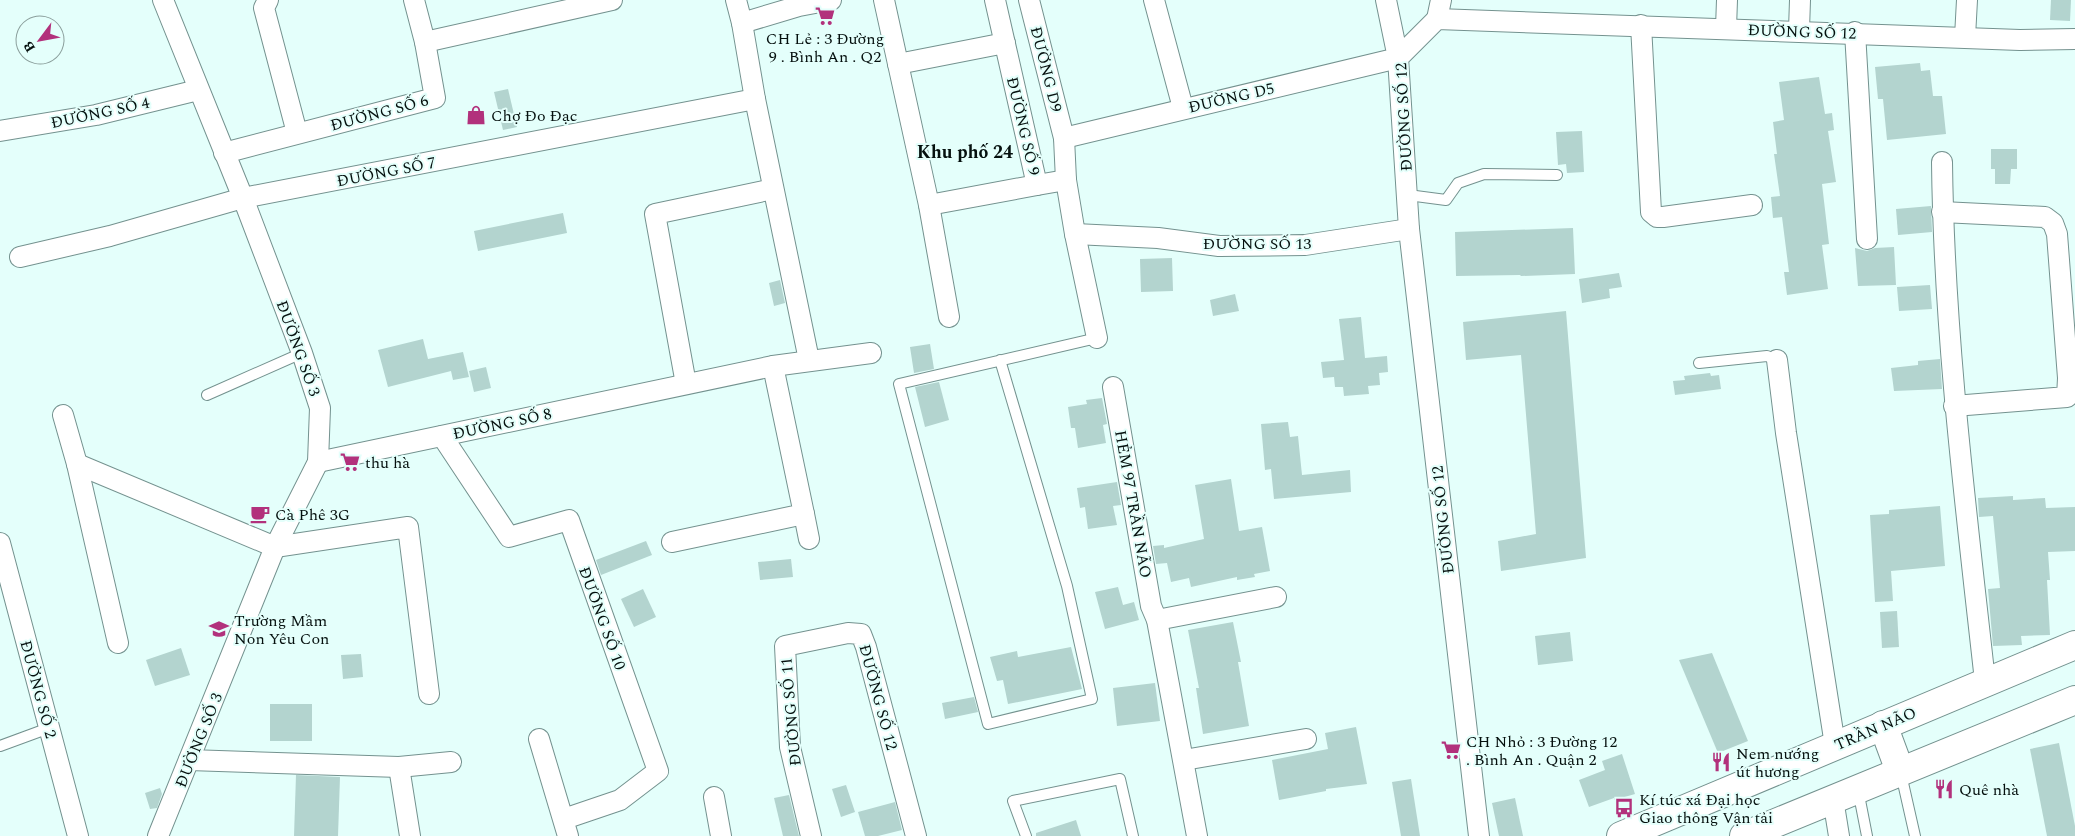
<svg xmlns="http://www.w3.org/2000/svg" width="2075" height="836" viewBox="0 0 2075 836" font-family="Spectral,serif">
  <style>
    .building { fill: #b3d4cf }
    .lines { fill: none; stroke-linecap: round; stroke-linejoin: round }
    .lane-casing { stroke: #74928f; stroke-width: 12 }
    .street-casing { stroke: #74928f; stroke-width: 22 }
    .secondary-casing { stroke: #74928f; stroke-width: 30 }
    .lane { stroke: #fff; stroke-width: 10 }
    .street { stroke: #fff; stroke-width: 20 }
    .secondary { stroke: #fff; stroke-width: 28 }
    .labels { text-anchor: middle; stroke-width: 4; stroke-linejoin: round; paint-order: stroke }
    .street-label { font-size: 16px; fill: #05100e; stroke: #e4fffb }
    .poi-label { font-size: 16px; fill: #05100e; stroke: #e4fffb; text-anchor: start }
    .neighbourhood-label { font-size: 18px; font-weight: bold; fill: #05100e; stroke: #e4fffb }
  </style>
  <rect width="100%" height="100%" fill="#e4fffb"/>
  <g class="building">
    <polygon points="2051,0 2071,0 2070,21 2050,20"/>
    <polygon points="1920,63 1921,71 1930,70 1933,96 1942,96 1946,134 1887,140 1883,99 1878,99 1875,67"/>
    <polygon points="1819,77 1825,114 1832,113 1834,130 1828,131 1836,182 1822,184 1829,244 1822,245 1828,289 1787,295 1784,272 1789,272 1782,217 1773,218 1771,197 1780,196 1774,154 1777,154 1773,122 1784,120 1779,82"/>
    <polygon points="508,89 517,127 503,130 494,92"/>
    <polygon points="1582,131 1584,172 1567,173 1566,164 1558,165 1556,132"/>
    <polygon points="1991,149 2017,149 2017,169 2011,169 2010,184 1995,184 1995,169 1991,169"/>
    <polygon points="1931,206 1932,232 1898,235 1896,209"/>
    <polygon points="563,213 567,233 478,251 474,231"/>
    <polygon points="1573,228 1575,274 1521,276 1520,275 1456,276 1455,232"/>
    <polygon points="1894,247 1896,285 1858,286 1855,248 1867,251 1875,248"/>
    <polygon points="1172,258 1173,291 1141,292 1140,259"/>
    <polygon points="1619,273 1622,287 1609,289 1610,298 1582,303 1579,279"/>
    <polygon points="780,280 785,303 774,306 769,283"/>
    <polygon points="1930,285 1932,309 1899,311 1897,287"/>
    <polygon points="1235,294 1239,311 1213,316 1210,300"/>
    <polygon points="1566,311 1586,558 1501,571 1498,541 1536,534 1521,355 1466,360 1463,322"/>
    <polygon points="1361,317 1365,358 1387,356 1388,372 1379,373 1380,385 1368,386 1369,394 1344,396 1343,387 1335,387 1334,377 1323,378 1321,362 1344,360 1339,319"/>
    <polygon points="423,339 428,359 463,352 469,377 453,380 451,371 388,387 378,350"/>
    <polygon points="930,344 934,369 914,373 910,347"/>
    <polygon points="1940,359 1942,389 1894,391 1891,368 1918,365 1918,361"/>
    <polygon points="486,367 491,388 474,392 469,371"/>
    <polygon points="1710,373 1711,376 1719,375 1721,389 1675,395 1673,381 1685,380 1684,376"/>
    <polygon points="939,382 949,420 925,427 915,387"/>
    <polygon points="1102,398 1107,424 1103,425 1106,443 1078,448 1075,428 1071,428 1068,407 1087,404 1086,400"/>
    <polygon points="1288,422 1290,437 1298,436 1302,475 1350,470 1351,492 1274,499 1271,469 1265,470 1261,424"/>
    <polygon points="1231,479 1239,531 1262,527 1270,571 1254,574 1255,577 1237,580 1237,577 1191,587 1189,578 1171,582 1167,563 1156,564 1153,546 1164,545 1164,548 1204,539 1195,485"/>
    <polygon points="1117,482 1121,505 1113,506 1117,525 1088,529 1085,507 1080,508 1077,488"/>
    <polygon points="2013,496 2013,500 2045,498 2046,508 2075,507 2075,551 2048,552 2050,580 2047,580 2050,635 2021,636 2022,645 1993,646 1988,589 2000,588 1993,516 1979,517 1978,498"/>
    <polygon points="1940,506 1945,566 1891,571 1893,601 1875,602 1870,515 1889,514 1889,510"/>
    <polygon points="646,541 652,555 601,575 596,560"/>
    <polygon points="791,559 793,577 760,580 758,562"/>
    <polygon points="1118,587 1123,605 1134,602 1139,620 1105,629 1095,592"/>
    <polygon points="643,589 656,617 634,627 621,599"/>
    <polygon points="1897,611 1899,647 1882,648 1880,612"/>
    <polygon points="1233,622 1241,662 1238,662 1249,726 1203,734 1196,688 1199,688 1188,630"/>
    <polygon points="1570,632 1573,661 1538,665 1535,636"/>
    <polygon points="1071,647 1082,689 1008,704 1003,680 997,681 990,657 1017,651 1018,657"/>
    <polygon points="181,648 190,675 155,686 146,660"/>
    <polygon points="1712,653 1748,741 1718,753 1679,660"/>
    <polygon points="361,654 363,677 343,679 341,655"/>
    <polygon points="1155,683 1160,721 1117,726 1113,688"/>
    <polygon points="974,697 978,712 945,719 942,703"/>
    <rect x="270" y="704" width="42" height="37"/>
    <polygon points="1356,727 1367,784 1326,789 1326,791 1279,800 1272,760 1328,749 1325,733"/>
    <polygon points="2059,743 2075,826 2075,836 2047,836 2030,749"/>
    <polygon points="1622,754 1635,794 1614,800 1614,798 1589,807 1579,780 1605,770 1602,761"/>
    <polygon points="296,775 340,777 338,836 294,836"/>
    <polygon points="1411,779 1420,836 1401,836 1392,782"/>
    <polygon points="846,785 855,812 841,817 832,789"/>
    <polygon points="160,788 162,794 157,808 150,809 145,793"/>
    <polygon points="789,795 799,836 783,836 774,798"/>
    <polygon points="1515,798 1523,836 1499,836 1492,803"/>
    <polygon points="895,802 902,830 878,836 865,836 858,812"/>
    <polygon points="1076,820 1081,836 1036,836 1036,833"/>
  </g>
  <g class="lines">
    <defs>
      <g id="lane">
        <polyline points="1408,195 1446,200 1458,183 1484,174 1557,175"/>
        <polyline points="1000,360 1067,586 1092,699 988,724 899,384 1097,338"/>
        <polyline points="1699,363 1767,356 1777,360"/>
        <polyline points="207,395 302,353"/>
        <polyline points="0,746 49,728"/>
        <polyline points="1901,774 1915,836"/>
        <polyline points="1858,790 1867,836"/>
        <polyline points="1026,836 1013,801 1120,779 1133,836"/>
      </g>
      <g id="street">
        <polyline points="268,0 264,8 297,133"/>
        <polyline points="736,0 742,23 755,99 809,360"/>
        <polyline points="884,0 929,205 949,317"/>
        <polyline points="995,0 1037,185 1066,180 1075,234 1097,338"/>
        <polyline points="1029,0 1064,138 1066,180"/>
        <polyline points="1154,0 1183,108"/>
        <polyline points="1437,19 1441,0"/>
        <polyline points="742,23 799,6 831,0"/>
        <polyline points="1641,25 1651,212 1657,217 1663,217 1752,205"/>
        <polyline points="1726,28 1727,0"/>
        <polyline points="1799,30 1800,0"/>
        <polyline points="1855,32 1867,239"/>
        <polyline points="1965,37 1967,0"/>
        <polyline points="425,42 612,0"/>
        <polyline points="898,64 1005,43"/>
        <polyline points="0,131 96,115 198,90"/>
        <polyline points="1064,138 1398,58 1386,0"/>
        <polyline points="224,153 435,98 425,42 414,0"/>
        <path d="M1942 162C1944 336 1966 509 1985 681"/>
        <polyline points="929,205 1037,185"/>
        <polyline points="1942,212 2045,217 2053,223 2057,234 2068,378 2067,397 1954,406"/>
        <polyline points="1075,234 1158,238 1219,246 1305,245 1409,229"/>
        <polyline points="20,257 110,236 243,198 755,99"/>
        <polyline points="1777,360 1786,433 1835,745"/>
        <polyline points="686,384 655,214 773,189"/>
        <polyline points="1113,387 1151,606 1157,620 1197,836"/>
        <polyline points="63,415 77,464 118,643"/>
        <polyline points="442,436 509,537 569,520 658,771 620,800 564,819"/>
        <polyline points="318,462 773,366 871,353"/>
        <polyline points="77,464 275,547 408,527 429,694"/>
        <polyline points="804,514 809,539"/>
        <polyline points="672,542 804,514 773,366"/>
        <polyline points="0,543 78,836"/>
        <polyline points="1157,620 1276,597"/>
        <polyline points="539,739 568,836"/>
        <polyline points="189,760 399,767 451,762"/>
        <polyline points="1184,760 1306,739"/>
        <polyline points="399,767 410,836"/>
        <polyline points="714,797 721,836"/>
        <polyline points="1833,799 1839,836"/>
        <polyline points="158,836 275,547 318,462 320,408 302,353 243,198 163,0"/>
        <polyline points="811,836 790,747 785,646 848,633 861,634 866,647 916,836"/>
        <polyline points="1479,836 1409,229 1398,58 1437,19 2020,40 2075,39"/>
      </g>
      <g id="secondary">
        <polyline points="1883,725 1900,771"/>
        <polyline points="1621,836 2075,645"/>
        <polyline points="1744,836 2075,700"/>
      </g>
    </defs>
    <use href="#lane" class="lane-casing"/>
    <use href="#street" class="street-casing"/>
    <use href="#secondary" class="secondary-casing"/>
    <use href="#lane" class="lane"/>
    <use href="#street" class="street"/>
    <use href="#secondary" class="secondary"/>
  </g>
  <defs>
    <symbol id="supermarket-bare" viewBox="-9 -9 18 18"><path d="M-6-5.5h2.5l.6 2H6L4.5 2H-2.5L-4.4-4H-6ZM-1.5 3.2a1.3 1.3 0 1 0 .1 0ZM3 3.2a1.3 1.3 0 1 0 .1 0Z" fill="#b2317c" stroke="#e4fffb" stroke-width="2.5" paint-order="stroke"/></symbol>
    <symbol id="shop-bare" viewBox="-9 -9 18 18"><path d="M-5-2.5h2.3a2.7 3.5 0 0 1 5.4 0H5L5.5 6h-11ZM-1.5-2.5h3a1.5 2.3 0 0 0-3 0Z" fill="#b2317c" stroke="#e4fffb" stroke-width="2.5" paint-order="stroke"/></symbol>
    <symbol id="cafe-bare" viewBox="-9 -9 18 18"><path d="M-5.5-4.5H6V0H3Q3 3.5 0 3.5H-2.5Q-5.5 3.5-5.5 0ZM3-3.2v2h1.7v-2ZM-6 4.5H4V6H-6Z" fill="#b2317c" stroke="#e4fffb" stroke-width="2.5" paint-order="stroke"/></symbol>
    <symbol id="school-bare" viewBox="-9 -9 18 18"><path d="M0-5L7-2L0 1L-7-2ZM-4 1L0 2.5L4 1V4Q0 6-4 4Z" fill="#b2317c" stroke="#e4fffb" stroke-width="2.5" paint-order="stroke"/></symbol>
    <symbol id="restaurant-bare" viewBox="-9 -9 18 18"><path d="M-5-6h1v4h1v-4h1v4h1v-4h1v5L-1.5 .5V6h-2V.5L-5-1ZM5-6V6H3V1.5H1.5Q1.5-4 5-6Z" fill="#b2317c" stroke="#e4fffb" stroke-width="2.5" paint-order="stroke"/></symbol>
    <symbol id="bus-bare" viewBox="-9 -9 18 18"><path d="M-5-6H5V4H4V6H2V4H-2V6H-4V4H-5ZM-3.5-4V0h7V-4ZM-3.5 1.2v1.5H-2V1.2ZM2 1.2v1.5H3.5V1.2Z" fill="#b2317c" stroke="#e4fffb" stroke-width="2.5" paint-order="stroke"/></symbol>
  </defs>
  <g fill-rule="evenodd">
    <use href="#supermarket-bare" x="811" y="2" width="28" height="28"/>
    <use href="#shop-bare" x="462" y="101" width="28" height="28"/>
    <use href="#supermarket-bare" x="336" y="448" width="28" height="28"/>
    <use href="#cafe-bare" x="246" y="500" width="28" height="28"/>
    <use href="#school-bare" x="205" y="615" width="28" height="28"/>
    <use href="#supermarket-bare" x="1437" y="736" width="28" height="28"/>
    <use href="#restaurant-bare" x="1707" y="748" width="28" height="28"/>
    <use href="#restaurant-bare" x="1930" y="775" width="28" height="28"/>
    <use href="#bus-bare" x="1610" y="794" width="28" height="28"/>
  </g>
  <g class="labels">
    <g class="street-label">
      <text transform="translate(1802 31) rotate(2)" y="6">ĐƯỜNG SỐ 12</text>
      <text transform="translate(1047 69) rotate(76)" y="6">ĐƯỜNG D9</text>
      <text transform="translate(1231 97) rotate(-13)" y="6">ĐƯỜNG D5</text>
      <text transform="translate(100 112) rotate(-12)" y="6">ĐƯỜNG SỐ 4</text>
      <text transform="translate(379 112) rotate(-15)" y="6">ĐƯỜNG SỐ 6</text>
      <text transform="translate(1403 117) rotate(-93)" y="6">ĐƯỜNG SỐ 12</text>
      <text transform="translate(1024 126) rotate(77)" y="6">ĐƯỜNG SỐ 9</text>
      <text transform="translate(386 171) rotate(-11)" y="6">ĐƯỜNG SỐ 7</text>
      <text x="1257" y="249">ĐƯỜNG SỐ 13</text>
      <text transform="translate(299 348) rotate(70)" y="6">ĐƯỜNG SỐ 3</text>
      <text transform="translate(502 423) rotate(-12)" y="6">ĐƯỜNG SỐ 8</text>
      <text transform="translate(1134 504) rotate(80)" y="6">HẺM 97 TRẦN NÃO</text>
      <text transform="translate(1442 520) rotate(-96)" y="6">ĐƯỜNG SỐ 12</text>
      <text transform="translate(603 618) rotate(70)" y="6">ĐƯỜNG SỐ 10</text>
      <text transform="translate(39 689) rotate(75)" y="6">ĐƯỜNG SỐ 2</text>
      <text transform="translate(879 697) rotate(75)" y="6">ĐƯỜNG SỐ 12</text>
      <text transform="translate(790 712) rotate(-95)" y="6">ĐƯỜNG SỐ 11</text>
      <text transform="translate(1875 728) rotate(-23)" y="6">TRẦN NÃO</text>
      <text transform="translate(198 740) rotate(-68)" y="6">ĐƯỜNG SỐ 3</text>
    </g>
    <g class="poi-label">
      <text x="825" y="44" text-anchor="middle">CH Lẻ : 3 Đường<tspan x="825" dy="18">9 . Bình An . Q2</tspan></text>
      <text x="491" y="121">Chợ Đo Đạc</text>
      <text x="365" y="468">thu hà</text>
      <text x="275" y="520">Cà Phê 3G</text>
      <text x="234" y="626">Trường Mầm<tspan x="234" dy="18">Non Yêu Con</tspan></text>
      <text x="1466" y="747">CH Nhỏ : 3 Đường 12<tspan x="1466" dy="18">. Bình An . Quận 2</tspan></text>
      <text x="1736" y="759">Nem nướng<tspan x="1736" dy="18">út hương</tspan></text>
      <text x="1959" y="795">Quê nhà</text>
      <text x="1639" y="805">Kí túc xá Đại học<tspan x="1639" dy="18">Giao thông Vận tải</tspan></text>
    </g>
    <g class="neighbourhood-label">
      <text x="965" y="158">Khu phố 24</text>
    </g>
  </g>
  <g transform="translate(40 40) rotate(238)"><circle r="24" fill="#e4fffb" stroke="#8b9f9c"/>
  <path d="M0-4L9 19L0 12L-9 19Z" fill="#b2317c"/>
  <text y="-8" font-size="14" font-weight="bold" text-anchor="middle" fill="#05100e">B</text>
  </g>
</svg>
